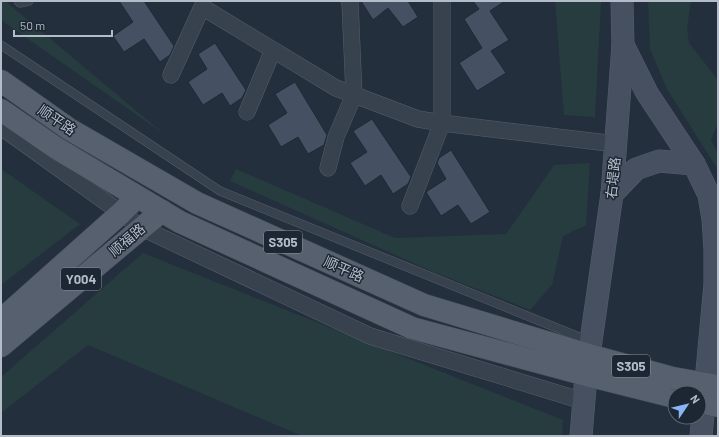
<svg xmlns="http://www.w3.org/2000/svg" width="719" height="437" viewBox="0 0 719 437" font-family="Barlow,'Noto Sans SC',sans-serif">
  <style>
    .green { fill: #263c3f }
    .building { fill: #455162; stroke: #1f2835 }
    .lines { fill: none; stroke-linecap: round; stroke-linejoin: round }
    .lane-casing { stroke: #565f6c; stroke-width: 9 }
    .street-casing { stroke: #565f6c; stroke-width: 17 }
    .secondary-casing { stroke: #565f6c; stroke-width: 23 }
    .primary-casing { stroke: #414a57; stroke-width: 23 }
    .lane { stroke: #38414e; stroke-width: 8 }
    .street { stroke: #38414e; stroke-width: 16 }
    .secondary { stroke: #465061; stroke-width: 22 }
    .primary { stroke: #56606e; stroke-width: 22 }
    .primary-bridge-casing { stroke: #414a57; stroke-width: 23; stroke-linecap: butt }
    .primary-bridge { stroke: #56606e; stroke-width: 22 }
    .labels { text-anchor: middle; stroke-width: 3; stroke-linejoin: round; paint-order: stroke }
    .shield { fill: #1d2633; stroke: #878f9c; stroke-width: 1 }
    .shield-label { font-size: 13px; font-weight: bold; fill: #b4bcc9 }
    .street-label { font-size: 14px; fill: #b4bcc9; stroke: #1d2633 }
  </style>
  <rect width="100%" height="100%" fill="#242f3e"/>
  <g class="green">
    <polygon points="1,1 5,1 164,134 1,20"/>
    <polygon points="555,1 601,1 595,117 564,115"/>
    <polygon points="648,1 691,1 687,28 689,43 718,80 718,123 711,140 718,153 718,170 667,89 650,49"/>
    <polygon points="590,163 586,225 563,236 552,285 530,310 431,271 230,181 236,169 395,238 506,234 554,165"/>
    <polygon points="1,169 80,224 1,285"/>
    <polygon points="143,253 563,420 562,436 302,436 88,345 1,413 1,377"/>
  </g>
  <g class="building">
    <polygon points="119,1 144,1 174,46 170,55 160,62 144,39 124,52 113,36 133,22"/>
    <polygon points="361,1 408,1 418,17 403,27 388,8 373,20"/>
    <polygon points="473,1 505,1 490,11 509,40 491,51 506,73 477,91 459,63 482,48 464,19 479,9"/>
    <polygon points="215,43 246,90 242,98 230,106 222,93 203,105 188,82 207,69 198,54"/>
    <polygon points="295,82 327,135 324,145 308,154 298,137 281,147 268,125 287,113 275,94"/>
    <polygon points="372,119 411,177 408,184 393,194 381,175 365,186 350,163 367,152 353,131"/>
    <polygon points="451,150 490,212 471,224 458,205 441,216 426,192 446,179 437,163 439,158"/>
  </g>
  <g class="lines">
    <defs>
      <g id="lane">
        <polyline points="18,1 20,3 29,1"/>
        <polyline points="1,45 220,191 589,341"/>
      </g>
      <g id="street">
        <polyline points="171,75 202,7 336,88 418,119 442,123 616,144"/>
        <polyline points="247,112 273,50"/>
        <polyline points="1,127 142,228 370,336 583,401"/>
        <polyline points="328,168 336,137 354,95 350,2 349,1"/>
        <polyline points="410,206 442,123 442,1"/>
      </g>
      <g id="secondary">
        <polyline points="623,45 647,93 694,164 709,195 713,219 715,250 715,284 701,436"/>
        <polyline points="612,194 636,169 659,161 694,164"/>
        <polyline points="589,355 612,194 623,45 622,1"/>
        <polyline points="581,436 586,375"/>
      </g>
      <g id="primary">
        <polyline points="1,81 69,129 197,203 424,305 589,355 673,378"/>
        <polyline points="1,110 56,148 180,222 412,328 586,375 675,397"/>
        <polyline points="1,320 121,213 137,197"/>
        <polyline points="1,346 162,211"/>
      </g>
    </defs>
    <use href="#lane" class="lane-casing"/>
    <use href="#street" class="street-casing"/>
    <use href="#secondary" class="secondary-casing"/>
    <use href="#primary" class="primary-casing"/>
    <use href="#lane" class="lane"/>
    <use href="#street" class="street"/>
    <use href="#secondary" class="secondary"/>
    <use href="#primary" class="primary"/>
    <defs>
      <g id="primary-bridge">
        <polyline points="673,378 718,386"/>
        <polyline points="699,402 718,406"/>
      </g>
    </defs>
    <use href="#primary-bridge" class="primary-bridge-casing"/>
    <use href="#primary-bridge" class="primary-bridge"/>
  </g>
  <g class="labels">
    <g class="shield">
      <rect x="264" y="231" width="38" height="22" rx="3"/>
      <rect x="61" y="268" width="40" height="22" rx="3"/>
      <rect x="612" y="355" width="38" height="22" rx="3"/>
    </g>
    <g class="shield-label">
      <text x="283" y="247">S305</text>
      <text x="81" y="284">Y004</text>
      <text x="631" y="371">S305</text>
    </g>
    <g class="street-label">
      <text transform="translate(57 120) rotate(34)" y="5">顺平路</text>
      <text transform="translate(613 178) rotate(-84)" y="5">右堤路</text>
      <text transform="translate(127 240) rotate(-40)" y="5">顺福路</text>
      <text transform="translate(344 269) rotate(24)" y="5">顺平路</text>
    </g>
  </g>
  <rect width="719" height="437" fill="none" stroke="#b4bcc9" stroke-width="4"/>
  <g transform="translate(687 405) rotate(55)"><circle r="19" fill="#1d2633" stroke="#59626f"/>
  <path d="M0-3L7 15L0 10L-7 15Z" fill="#8ab4f8"/>
  <text y="-6" font-size="11" font-weight="bold" text-anchor="middle" fill="#b4bcc9">N</text>
  </g>
  <path d="M14 30v6h98v-6" fill="none" stroke="#b4bcc9" stroke-width="2"/>
  <text x="20" y="30" font-size="12" fill="#b4bcc9" stroke="#1d2633" stroke-width="3" paint-order="stroke">50 m</text>
</svg>
